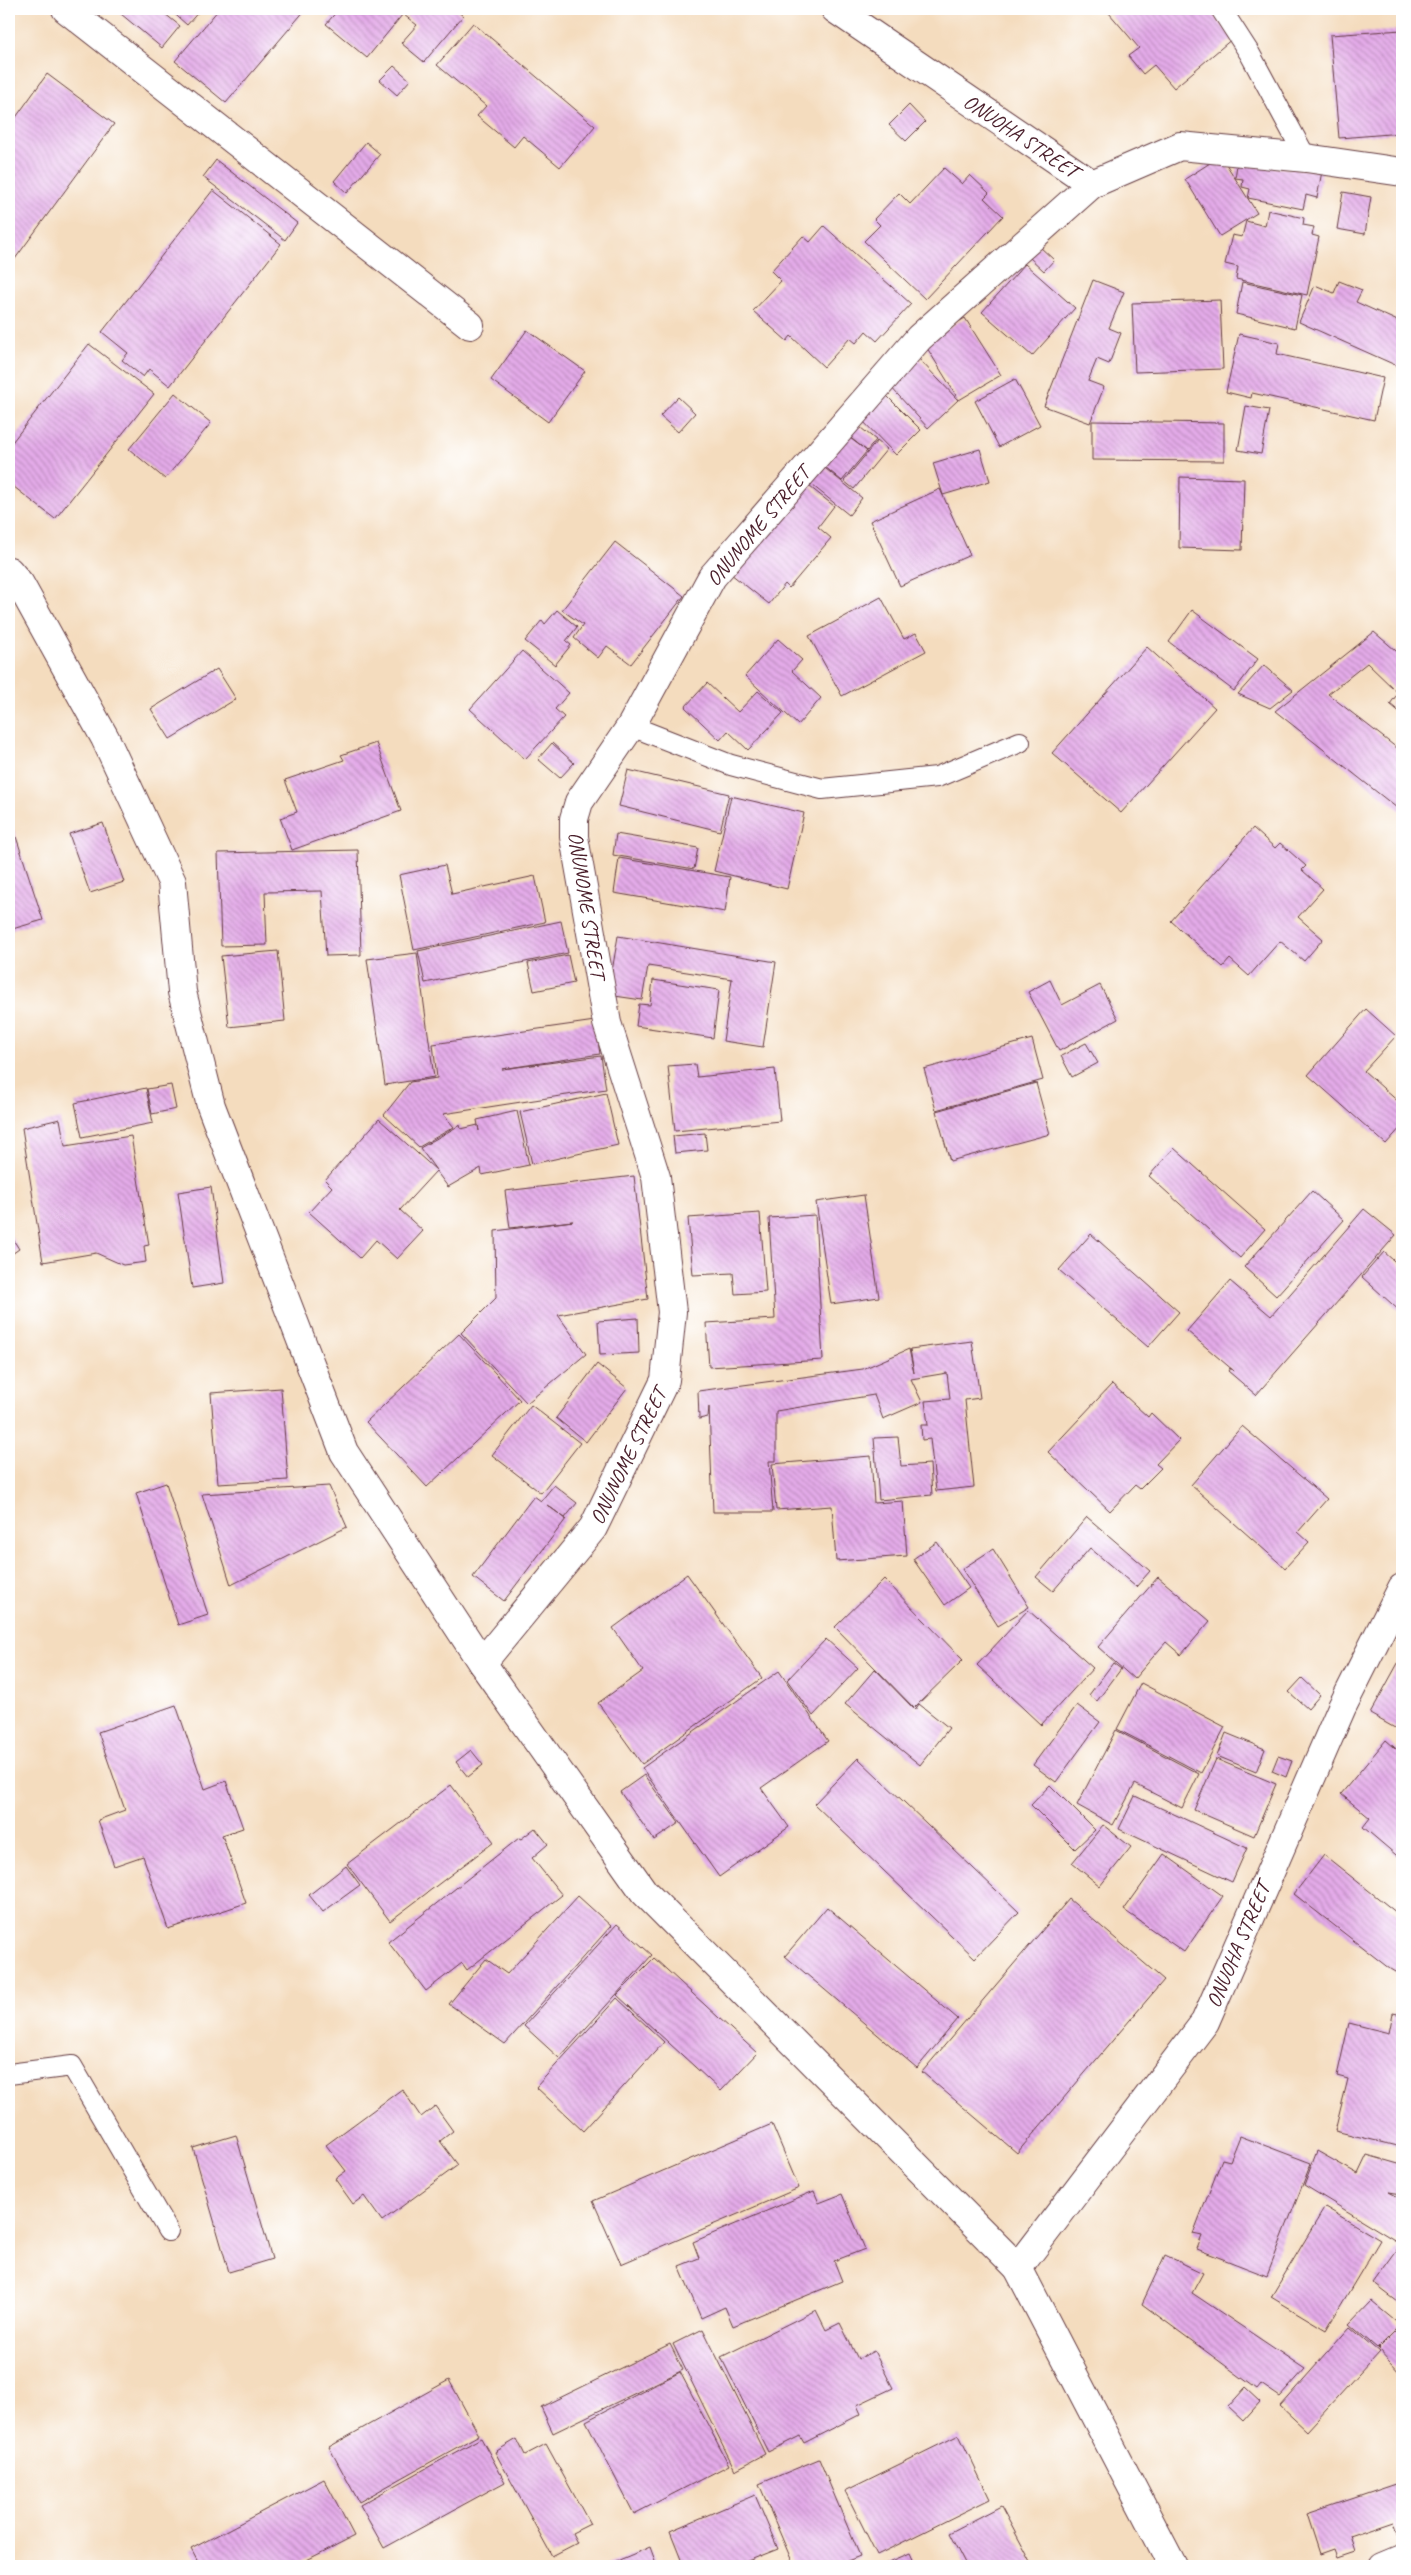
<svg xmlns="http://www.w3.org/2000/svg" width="1411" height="2575" viewBox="0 0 1411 2575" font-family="Caveat,sans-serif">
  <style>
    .building { fill: url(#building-back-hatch) }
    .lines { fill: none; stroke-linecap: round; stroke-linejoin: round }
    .service-casing { stroke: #643b41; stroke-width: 22 }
    .minor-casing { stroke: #643b41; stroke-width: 30 }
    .service { stroke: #fff; stroke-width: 20 }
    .minor { stroke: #fff; stroke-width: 28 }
    .labels { text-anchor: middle; stroke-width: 4; stroke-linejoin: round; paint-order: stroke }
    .street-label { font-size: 21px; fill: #4a1f2b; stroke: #fff }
  </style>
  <defs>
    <pattern id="building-back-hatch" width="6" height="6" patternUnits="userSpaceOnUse" patternTransform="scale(1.25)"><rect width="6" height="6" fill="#e4abe9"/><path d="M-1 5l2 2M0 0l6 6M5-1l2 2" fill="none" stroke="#bb8bbd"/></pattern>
  </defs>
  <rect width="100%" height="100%" fill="#fff"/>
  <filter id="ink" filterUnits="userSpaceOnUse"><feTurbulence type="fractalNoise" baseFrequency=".02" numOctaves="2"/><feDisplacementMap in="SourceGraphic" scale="10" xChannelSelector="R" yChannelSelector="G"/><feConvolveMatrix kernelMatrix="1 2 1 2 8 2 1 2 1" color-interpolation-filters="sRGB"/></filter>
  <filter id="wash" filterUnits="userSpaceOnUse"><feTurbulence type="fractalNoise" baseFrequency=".0096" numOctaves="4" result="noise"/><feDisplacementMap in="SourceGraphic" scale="20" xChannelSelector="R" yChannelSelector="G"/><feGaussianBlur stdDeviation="1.12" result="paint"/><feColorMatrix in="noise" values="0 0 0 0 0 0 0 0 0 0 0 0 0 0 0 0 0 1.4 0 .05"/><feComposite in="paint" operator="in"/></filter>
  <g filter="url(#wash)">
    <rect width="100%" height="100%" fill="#f4dcbe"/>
    <g id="blocks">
      <g class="building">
        <polygon points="115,9 159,9 180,26 162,48"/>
        <polygon points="169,9 201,9 187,25"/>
        <polygon points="219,9 306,9 226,103 175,61"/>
        <polygon points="339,9 407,9 367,58 326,24"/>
        <polygon points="410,9 455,9 463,16 424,62 401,43 417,25 404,15"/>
        <polygon points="1115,9 1208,9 1233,38 1174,88 1154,65 1143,74 1128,56 1139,48 1109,13"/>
        <polygon points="473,23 595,126 560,167 523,136 514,147 477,116 486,106 437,65"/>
        <polygon points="1402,30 1402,133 1339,138 1330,35"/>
        <polygon points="394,66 410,80 397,95 380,80"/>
        <polygon points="47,74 114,124 12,263 9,260 9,127"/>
        <polygon points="909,105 925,122 906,141 889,125"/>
        <polygon points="366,142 380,154 347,193 334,181"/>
        <polygon points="1221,156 1257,213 1220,236 1185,179"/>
        <polygon points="216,160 297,223 285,240 203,177"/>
        <polygon points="1237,165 1322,171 1317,198 1306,195 1303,209 1248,198 1250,189 1242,187 1243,179 1235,178"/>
        <polygon points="944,168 962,184 970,175 989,193 984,198 1003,216 925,299 864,241 880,225 874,219 899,193 910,204"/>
        <polygon points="213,190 281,244 170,386 149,369 143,377 122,360 128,353 102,332"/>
        <polygon points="1343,192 1371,197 1365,234 1337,229"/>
        <polygon points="1268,210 1304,218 1303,225 1314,227 1312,235 1319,237 1307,295 1236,279 1238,267 1225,264 1232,235 1242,237 1246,221 1265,226"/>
        <polygon points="824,226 911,304 877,341 866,331 856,343 850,338 824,367 791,336 787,341 753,311 781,281 771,271 803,236 810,242"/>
        <polygon points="1039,246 1054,260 1044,271 1029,257"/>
        <polygon points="1025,264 1075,308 1032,356 982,312"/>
        <polygon points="1093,280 1124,292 1109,328 1121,333 1109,364 1097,359 1088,381 1104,387 1090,423 1044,406"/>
        <polygon points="1339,281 1362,290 1356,302 1402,323 1402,368 1299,322 1315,285 1334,293"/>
        <polygon points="1242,282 1302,295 1295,328 1236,314"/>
        <polygon points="1220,300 1223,369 1135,372 1132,303"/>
        <polygon points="965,318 1001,375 959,400 924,343"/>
        <polygon points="527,330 585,371 548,422 491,380"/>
        <polygon points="1239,334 1279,343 1277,354 1383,378 1374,420 1252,393 1251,398 1226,392"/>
        <polygon points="89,344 154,394 55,519 9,483 9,446"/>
        <polygon points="918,358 958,400 928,428 889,385"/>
        <polygon points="1015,379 1040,425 999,447 975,401"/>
        <polygon points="881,390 921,430 896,455 856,414"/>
        <polygon points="175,393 211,423 165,479 129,449"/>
        <polygon points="678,397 695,413 678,432 660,416"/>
        <polygon points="1246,406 1269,410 1261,454 1238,450"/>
        <polygon points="851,420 876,440 867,451 842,431"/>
        <polygon points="1092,421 1224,423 1224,461 1092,460"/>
        <polygon points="842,432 867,451 842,481 818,461"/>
        <polygon points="877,441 887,449 854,489 844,481"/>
        <polygon points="980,449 990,481 943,495 933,463"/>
        <polygon points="815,460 862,498 849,515 802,477"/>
        <polygon points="1180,477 1244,479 1242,550 1179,548"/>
        <polygon points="800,479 834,506 818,527 831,538 789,588 785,584 769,604 726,570"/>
        <polygon points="940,489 970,555 900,586 870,521"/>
        <polygon points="615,542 684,596 631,664 607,646 598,658 574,638 583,625 562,610"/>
        <polygon points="881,597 904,639 916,633 926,651 842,696 809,636"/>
        <polygon points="557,610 577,627 566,641 571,645 555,665 525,641 542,620 545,624"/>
        <polygon points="1192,610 1258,659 1234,691 1169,642"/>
        <polygon points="1374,632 1402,656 1402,683 1396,691 1367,663 1328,694 1402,752 1402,812 1275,711"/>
        <polygon points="778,639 802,660 792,671 821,698 798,725 745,676"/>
        <polygon points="1147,647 1215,708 1121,813 1052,753"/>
        <polygon points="522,651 569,693 555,709 564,717 525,759 470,709"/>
        <polygon points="1264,665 1293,690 1270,708 1238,694"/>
        <polygon points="217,669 236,699 170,739 151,709"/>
        <polygon points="707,683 738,712 758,691 783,713 748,750 728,731 720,740 685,707"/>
        <polygon points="1402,688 1402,714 1390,704"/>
        <polygon points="376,743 401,811 292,850 280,818 297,812 285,780 344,760 341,755"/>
        <polygon points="552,743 574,763 560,778 538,759"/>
        <polygon points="628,770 729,794 720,831 619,806"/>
        <polygon points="731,796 804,813 787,889 714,871"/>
        <polygon points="9,815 43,920 9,930"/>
        <polygon points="103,823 124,882 90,893 69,834"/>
        <polygon points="1253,828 1275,848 1280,843 1306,866 1302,870 1323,889 1298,917 1323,939 1304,961 1280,941 1249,976 1230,959 1223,967 1171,921"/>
        <polygon points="616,834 698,848 694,869 613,855"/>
        <polygon points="358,850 361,955 326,956 322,891 265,892 267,945 221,946 218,853"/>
        <polygon points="619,858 730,877 725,912 614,893"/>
        <polygon points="445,865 452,894 535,876 545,922 414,950 399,875"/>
        <polygon points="561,921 568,953 425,983 418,951"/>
        <polygon points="618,936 776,962 763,1047 723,1041 732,979 648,966 642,1000 608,995"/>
        <polygon points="278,951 285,1021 229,1027 221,956"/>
        <polygon points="417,953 434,1077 385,1085 367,959"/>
        <polygon points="568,955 574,983 534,991 528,963"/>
        <polygon points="653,980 719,990 713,1038 636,1026 639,1004 650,1005"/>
        <polygon points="1050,980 1062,1005 1100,985 1118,1019 1059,1051 1028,992"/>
        <polygon points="1366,1009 1396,1036 1364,1071 1402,1105 1402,1126 1386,1144 1308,1075"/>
        <polygon points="595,1021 600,1054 502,1069 601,1056 606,1089 443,1114 454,1127 419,1147 384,1115 410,1082 437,1078 433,1044"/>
        <polygon points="1032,1039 1043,1080 936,1110 924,1069"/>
        <polygon points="1086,1043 1098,1063 1072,1077 1061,1056"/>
        <polygon points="695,1064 697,1077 775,1069 780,1121 675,1131 668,1066"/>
        <polygon points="1036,1083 1050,1134 950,1161 936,1111"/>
        <polygon points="171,1085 176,1109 152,1114 147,1089"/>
        <polygon points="146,1088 153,1123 82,1137 75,1103"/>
        <polygon points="606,1093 618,1145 532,1164 520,1112"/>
        <polygon points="517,1111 529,1165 482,1175 481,1168 448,1187 436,1171 400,1210 423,1231 397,1259 376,1240 360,1258 309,1212 332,1187 325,1180 379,1119 436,1170 420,1148 460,1125 461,1129 478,1125 479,1131 477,1120"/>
        <polygon points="60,1119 65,1146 131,1136 149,1245 144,1246 146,1262 123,1265 96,1253 43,1262 22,1128"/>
        <polygon points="705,1133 707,1150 675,1153 673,1136"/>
        <polygon points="1174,1148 1265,1229 1240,1258 1149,1176"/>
        <polygon points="634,1176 648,1299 558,1315 586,1354 527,1403 461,1333 496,1298 495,1231 573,1221 510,1228 505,1191"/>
        <polygon points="211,1187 224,1283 192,1288 178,1192"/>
        <polygon points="1312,1191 1344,1220 1276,1296 1244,1267"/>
        <polygon points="864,1195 879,1297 831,1304 816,1202"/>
        <polygon points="1364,1209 1396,1235 1256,1395 1228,1371 1230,1368 1234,1371 1187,1331 1230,1281 1271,1316"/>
        <polygon points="760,1213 766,1292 735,1294 733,1273 693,1275 688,1218"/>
        <polygon points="815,1215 823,1360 709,1367 706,1323 775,1319 769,1218"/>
        <polygon points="9,1233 19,1249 9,1256"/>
        <polygon points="1091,1234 1179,1312 1148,1347 1059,1270"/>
        <polygon points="1384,1252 1402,1268 1402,1313 1362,1277"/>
        <polygon points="638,1318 639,1353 600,1355 598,1321"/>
        <polygon points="459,1334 520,1400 427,1487 366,1422"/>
        <polygon points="972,1341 980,1398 965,1400 974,1487 936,1491 930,1439 922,1440 921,1425 928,1425 925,1401 950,1399 947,1373 911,1379 922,1402 883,1419 874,1395 776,1411 776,1461 769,1461 773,1512 713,1512 709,1407 708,1417 699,1419 698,1391 863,1369 909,1349 914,1373 910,1349"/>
        <polygon points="597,1364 627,1388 586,1442 556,1418"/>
        <polygon points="1112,1384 1148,1417 1151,1413 1179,1440 1156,1464 1161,1468 1140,1489 1135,1485 1110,1511 1048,1452"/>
        <polygon points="281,1388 288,1480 218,1484 211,1393"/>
        <polygon points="531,1405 580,1443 541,1493 492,1455"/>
        <polygon points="1242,1426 1327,1499 1298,1532 1309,1542 1285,1568 1191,1485"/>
        <polygon points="898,1437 901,1466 930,1464 932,1495 879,1500 874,1438"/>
        <polygon points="871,1456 874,1503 903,1501 907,1556 836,1561 832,1506 776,1510 772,1464"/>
        <polygon points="166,1483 208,1615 178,1625 136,1493"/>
        <polygon points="554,1485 577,1503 565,1518 547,1505 566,1519 504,1601 473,1577 534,1496 541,1501"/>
        <polygon points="329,1486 347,1527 231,1585 202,1494"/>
        <polygon points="1087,1517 1150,1571 1136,1587 1090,1548 1053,1591 1036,1577"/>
        <polygon points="937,1542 969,1588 945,1605 913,1559"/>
        <polygon points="993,1549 1029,1607 998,1626 962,1569"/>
        <polygon points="687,1574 762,1678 642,1764 598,1703 643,1671 613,1628"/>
        <polygon points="1158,1577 1210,1621 1181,1655 1166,1642 1134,1679 1098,1647"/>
        <polygon points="884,1579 963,1660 914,1708 835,1627"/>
        <polygon points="1028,1610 1093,1668 1041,1725 977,1665"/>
        <polygon points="826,1639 858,1668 813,1716 787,1680"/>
        <polygon points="1402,1656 1400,1680 1402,1732 1370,1714"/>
        <polygon points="1113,1663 1121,1669 1097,1701 1089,1695"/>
        <polygon points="875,1669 915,1710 919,1704 949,1728 920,1765 845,1704"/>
        <polygon points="779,1671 828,1741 761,1788 789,1827 719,1877 642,1768"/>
        <polygon points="1302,1678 1320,1695 1308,1709 1289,1692"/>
        <polygon points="1141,1683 1225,1727 1201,1773 1117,1729"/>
        <polygon points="176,1705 205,1789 226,1781 243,1828 222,1835 246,1903 168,1929 143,1856 114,1866 98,1820 125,1810 98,1732"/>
        <polygon points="1077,1705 1100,1722 1056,1782 1033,1765"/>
        <polygon points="1116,1730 1199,1774 1182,1808 1135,1784 1113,1825 1077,1805"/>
        <polygon points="1226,1733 1265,1749 1256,1772 1217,1756"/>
        <polygon points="1386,1740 1402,1754 1402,1860 1363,1827 1370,1818 1341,1794"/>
        <polygon points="471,1750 483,1765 468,1777 456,1762"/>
        <polygon points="1278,1756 1292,1761 1286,1777 1272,1771"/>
        <polygon points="858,1758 1019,1912 975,1958 814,1804"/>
        <polygon points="1216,1759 1276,1784 1254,1836 1194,1810"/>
        <polygon points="644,1775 679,1823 654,1840 620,1792"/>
        <polygon points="451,1785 494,1842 390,1921 347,1864"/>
        <polygon points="1050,1785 1095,1830 1075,1849 1031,1805"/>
        <polygon points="1135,1796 1247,1848 1232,1882 1119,1829"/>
        <polygon points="1103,1825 1131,1847 1100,1886 1072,1863"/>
        <polygon points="535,1828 548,1844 532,1858 562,1895 467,1970 462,1963 426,1991 388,1942 519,1838 521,1839"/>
        <polygon points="1164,1854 1223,1896 1184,1952 1124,1910"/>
        <polygon points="1324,1855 1402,1917 1402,1976 1390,1969 1294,1894"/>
        <polygon points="346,1866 360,1885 323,1912 309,1895"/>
        <polygon points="578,1896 611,1926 505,2044 449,2004 486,1959 507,1974"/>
        <polygon points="1069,1899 1164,1980 1017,2153 922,2072"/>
        <polygon points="827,1907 958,2019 917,2068 785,1956"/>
        <polygon points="617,1924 652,1955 559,2058 524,2026"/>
        <polygon points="654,1958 757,2053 721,2091 617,1995"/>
        <polygon points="617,1998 664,2042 583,2131 536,2087"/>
        <polygon points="1393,2013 1402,2015 1402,2147 1335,2131 1348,2079 1337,2076 1349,2023 1389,2033"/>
        <polygon points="402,2089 421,2117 435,2106 453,2131 440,2141 458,2165 382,2221 364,2196 353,2204 335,2179 346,2171 326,2145"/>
        <polygon points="772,2124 799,2188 621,2264 593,2201"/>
        <polygon points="236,2135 272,2259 229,2272 193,2148"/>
        <polygon points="1240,2136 1311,2163 1267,2276 1197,2249 1202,2236 1193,2234 1222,2159 1230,2161"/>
        <polygon points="1317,2151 1358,2174 1367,2155 1402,2165 1402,2194 1389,2192 1402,2199 1402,2230 1396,2241 1304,2185"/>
        <polygon points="814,2191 819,2203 842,2194 865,2249 834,2261 842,2281 733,2326 725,2307 701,2318 679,2266 699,2258 693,2242"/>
        <polygon points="1325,2207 1380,2240 1326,2330 1271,2297"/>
        <polygon points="1402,2243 1402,2305 1373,2283"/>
        <polygon points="1165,2255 1203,2273 1192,2293 1305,2369 1280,2397 1261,2384 1257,2389 1142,2304"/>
        <polygon points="1371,2301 1400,2325 1377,2348 1349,2324"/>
        <polygon points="816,2310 826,2330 840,2323 858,2359 874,2351 893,2388 857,2405 861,2414 804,2443 800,2436 768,2452 721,2357"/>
        <polygon points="1402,2325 1402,2375 1378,2349"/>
        <polygon points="1350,2327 1379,2352 1307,2431 1280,2406"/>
        <polygon points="703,2329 765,2454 735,2470 673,2344"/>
        <polygon points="670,2344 683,2370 553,2433 541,2407"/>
        <polygon points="680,2372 729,2465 634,2514 586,2421"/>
        <polygon points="449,2380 479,2435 359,2502 329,2447"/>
        <polygon points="1245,2388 1260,2402 1243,2421 1228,2407"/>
        <polygon points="959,2435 990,2499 877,2555 845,2491"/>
        <polygon points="481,2438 505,2482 384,2548 360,2505"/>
        <polygon points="517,2439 525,2455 546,2444 590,2524 572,2533 577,2543 552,2556 495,2452"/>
        <polygon points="819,2459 860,2556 835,2566 794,2566 759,2484"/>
        <polygon points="324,2479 354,2536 295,2566 200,2566 191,2549"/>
        <polygon points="1402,2482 1402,2532 1398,2533 1394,2521 1350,2536 1355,2551 1337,2557 1334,2549 1320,2554 1307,2514"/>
        <polygon points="755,2495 778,2549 735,2566 684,2566 670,2531"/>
        <polygon points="1001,2506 1033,2566 966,2566 949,2533"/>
        <polygon points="650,2547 657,2566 605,2566"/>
        <polygon points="910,2553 916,2566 880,2566"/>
      </g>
    </g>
  </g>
  <g filter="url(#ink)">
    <use href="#blocks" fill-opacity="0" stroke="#643b41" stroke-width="1"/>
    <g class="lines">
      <defs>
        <g id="service">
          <polyline points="1221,9 1250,54 1306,158"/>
          <polyline points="631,726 731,765 822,789 937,777 1020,742"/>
          <polyline points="9,2074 72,2066 168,2231"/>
        </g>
        <g id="minor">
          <polyline points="66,9 470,325"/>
          <polyline points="835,9 1092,184 1180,146 1306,158 1402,172"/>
          <polyline points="9,571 20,584 105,738 172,882 182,992 211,1106 344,1452 482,1663 644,1892 1018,2268 1173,2566"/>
          <polyline points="482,1663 593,1528 665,1380 672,1312 656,1177 607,1023 574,837 574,819 579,802 631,726 712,577 919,338 1092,184"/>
          <polyline points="1018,2268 1205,2022 1342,1707 1402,1588"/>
          <polyline points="1383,2566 1402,2558"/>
        </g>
      </defs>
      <use href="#service" class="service-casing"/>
      <use href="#minor" class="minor-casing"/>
      <use href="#service" class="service"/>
      <use href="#minor" class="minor"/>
    </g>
  </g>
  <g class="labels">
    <g class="street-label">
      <text transform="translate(1021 136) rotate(34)" y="7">ONUOHA STREET</text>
      <text transform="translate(758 526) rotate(-50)" y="7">ONUNOME STREET</text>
      <text transform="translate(587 905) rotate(81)" y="7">ONUNOME STREET</text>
      <text transform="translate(628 1456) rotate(-64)" y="7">ONUNOME STREET</text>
      <text transform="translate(1238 1945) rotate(-67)" y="7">ONUOHA STREET</text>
    </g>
  </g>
  <rect width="1411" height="2575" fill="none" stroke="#fff" stroke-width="30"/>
</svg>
